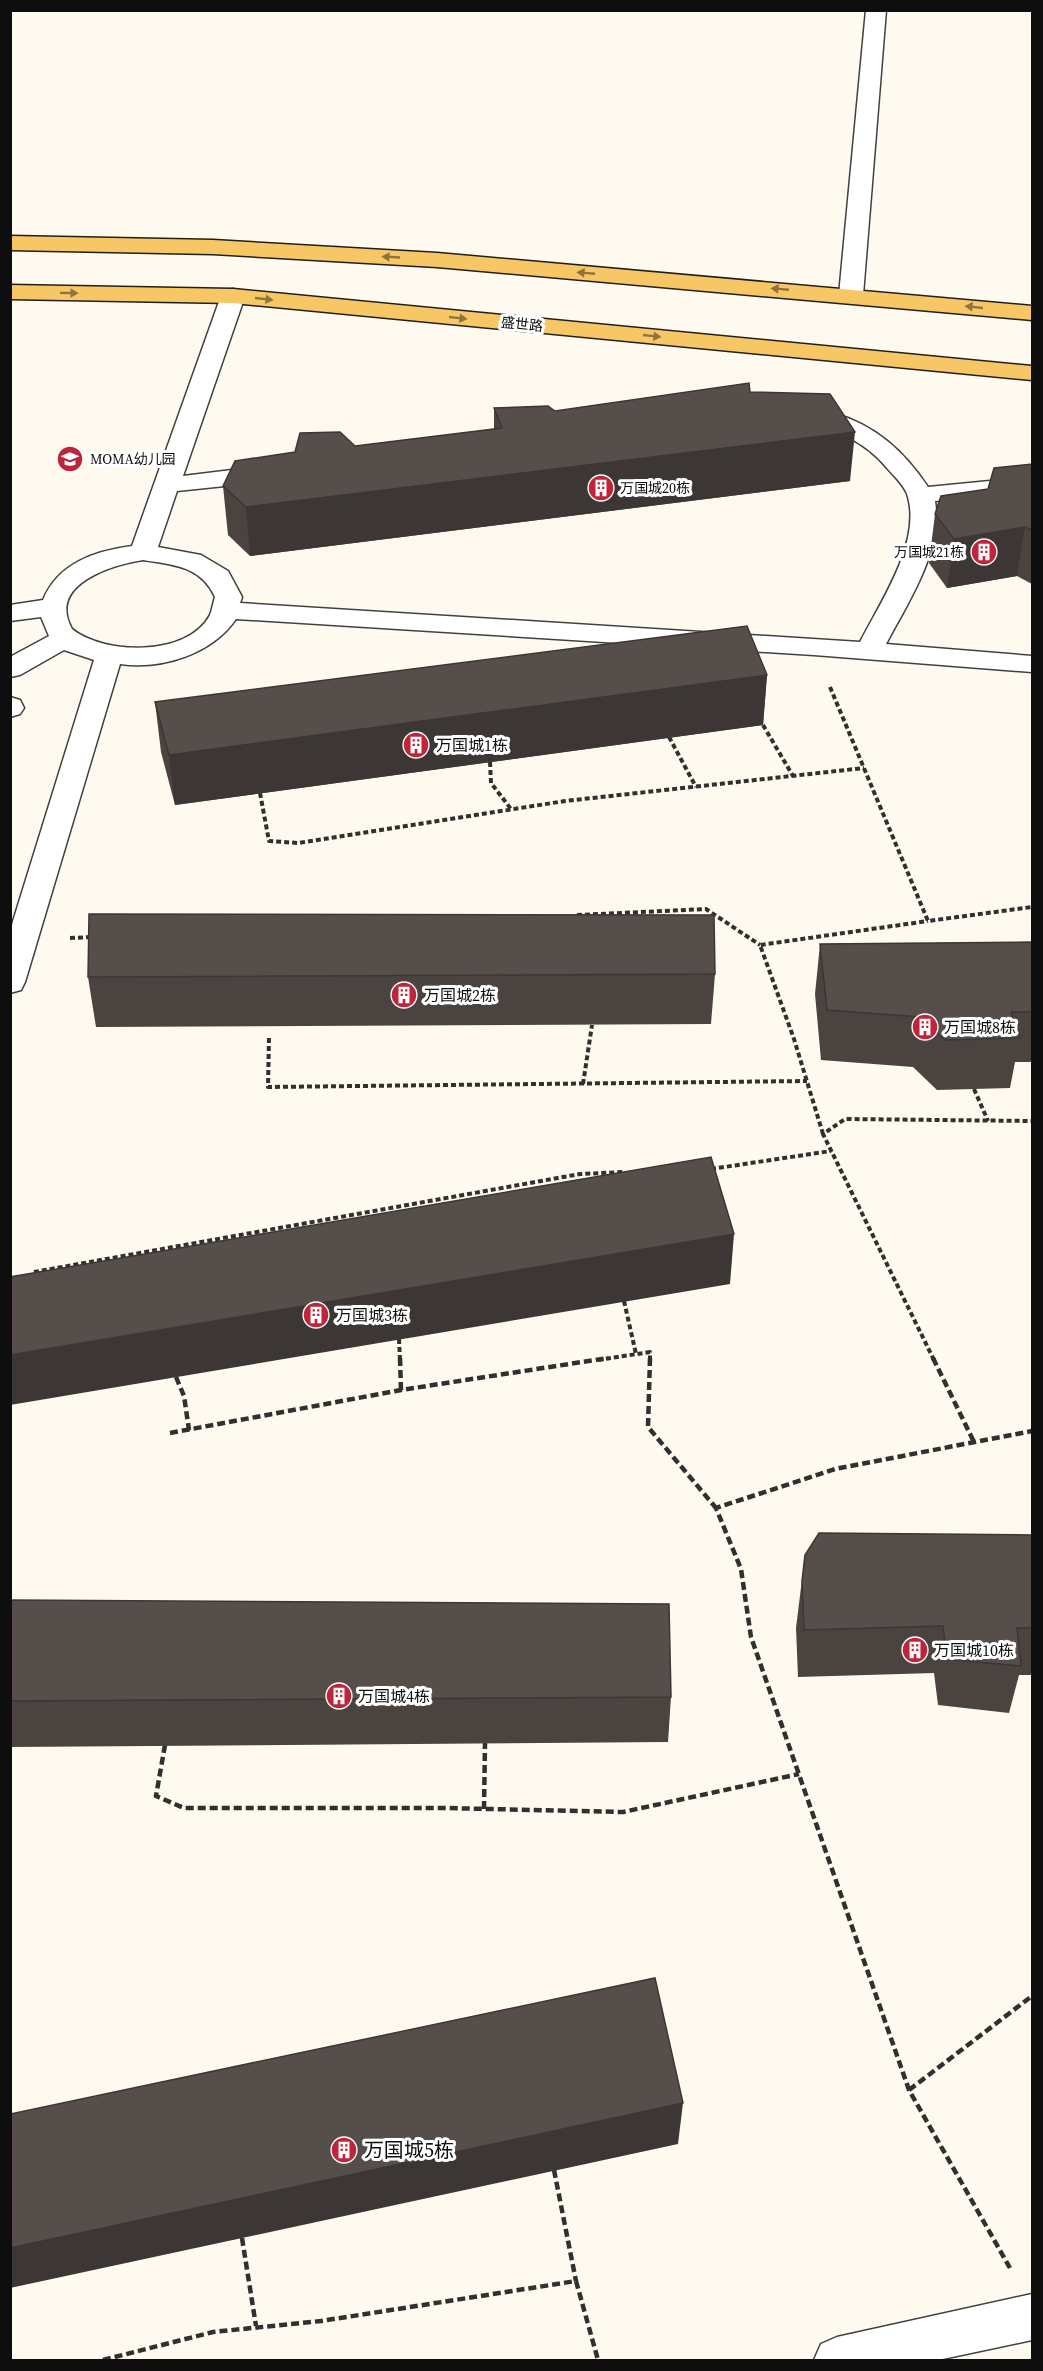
<svg xmlns="http://www.w3.org/2000/svg" width="1043" height="2371" viewBox="0 0 1043 2371" font-family="'Source Serif 4','Noto Sans SC',serif">
  <style>
    .lines { fill: none; stroke-linecap: round; stroke-linejoin: round }
    .minor-casing { stroke: #414141; stroke-width: 3 }
    .major-casing { stroke: #1f1f1f; stroke-width: 3 }
    .path-far1 { stroke: #303030; stroke-width: 4; stroke-dasharray: 5 3; stroke-linecap: butt }
    .path { stroke: #303030; stroke-width: 4.5; stroke-dasharray: 8 4; stroke-linecap: butt }
    .minor { fill: #fff; fill-rule: evenodd }
    .major { fill: #f8c765; fill-rule: evenodd }
    .wall { fill: #4a4340 }
    .shaded-wall { fill: #3c3734 }
    .building { fill: #564e4a; stroke: #3c3734; stroke-width: 1.5 }
    .oneway { fill: #8f743e }
    .labels { text-anchor: middle; stroke-width: 6; stroke-linejoin: round; paint-order: stroke }
    .far-street-label { font-size: 14px; fill: #0e0e0e; stroke: #fff }
    .far-poi-label { font-size: 14px; fill: #0e0e0e; stroke: #fff; text-anchor: start }
    .poi-label { font-size: 16px; fill: #0e0e0e; stroke: #fff; text-anchor: start }
    .near-poi-label { font-size: 20px; fill: #0e0e0e; stroke: #fff; text-anchor: start }
  </style>
  <rect width="100%" height="100%" fill="#fffaef"/>
  <g class="lines">
    <defs>
      <g id="minor">
        <polygon points="866,10 886,10 863,295 859,300 843,300 839,295"/>
        <path d="M233 289 241 291 245 296 183 476 272 465 281 468 285 473 281 478 272 481 177 491 158 547 201 555 228 571 242 597 240 603 860 642C880 603 921 543 908 497 906 487 894 476 887 468 864 440 834 429 800 420L797 415 800 410C812 407 821 410 833 413 875 425 904 451 928 487L1032 477V493L935 501C943 551 908 602 886 644L1032 656V672L814 655 236 619C212 654 162 670 120 664L25 982 21 990 10 993V931L94 660 64 650 20 675 10 677V657L49 636 41 617 10 621V605L43 600C58 563 95 551 132 546L221 296 225 291ZM143 560C174 565 201 566 215 597 213 603 212 610 210 615 188 657 104 655 72 629 47 584 112 565 143 560Z"/>
        <polygon points="10,697 20,700 24,708 20,714 10,717"/>
        <polygon points="1032,2294 1032,2340 938,2360 814,2360 821,2344 837,2337"/>
      </g>
      <g id="major">
        <polygon points="10,236 213,240 437,253 1032,306 1032,320 437,267 213,254 10,250"/>
        <polygon points="10,285 233,289 1032,366 1032,380 233,303 10,299"/>
      </g>
    </defs>
    <use href="#minor" class="minor-casing"/>
    <use href="#major" class="major-casing"/>
    <g class="path-far1">
      <polyline points="830,687 928,921 1032,907"/>
      <polyline points="763,725 793,776"/>
      <polyline points="669,737 696,787"/>
      <polyline points="490,762 491,783 511,809"/>
      <polyline points="260,793 269,841 298,843 565,801 864,768"/>
      <polyline points="577,915 706,909 760,945"/>
      <polyline points="70,938 93,937"/>
      <polyline points="269,1038 268,1087 807,1081"/>
      <polyline points="583,1084 592,1025"/>
      <polyline points="974,1089 988,1121"/>
      <polyline points="823,1134 794,1039 760,945 928,921"/>
      <polyline points="711,1169 831,1151"/>
      <polyline points="34,1272 580,1174 625,1172"/>
      <polyline points="624,1301 636,1354"/>
      <polyline points="399,1339 400,1360"/>
      <polyline points="598,1360 650,1352 650,1360"/>
      <polyline points="934,1360 823,1134 845,1119 1032,1121"/>
    </g>
    <g class="path">
      <polyline points="400,1358 401,1390"/>
      <polyline points="650,1358 648,1427 716,1508"/>
      <polyline points="933,1358 974,1442"/>
      <polyline points="176,1377 184,1396 189,1430"/>
      <polyline points="170,1433 401,1390 608,1358"/>
      <polyline points="165,1745 156,1796 184,1808 445,1808 623,1812 799,1774"/>
      <polyline points="484,1809 485,1743"/>
      <polyline points="909,2090 1032,1996"/>
      <polyline points="554,2170 576,2281"/>
      <polyline points="242,2238 256,2326"/>
      <polyline points="1010,2268 909,2090 751,1637 741,1569 716,1508 835,1469 1032,1431"/>
      <polyline points="103,2360 213,2332 321,2321 576,2281 598,2360"/>
    </g>
    <use href="#minor" class="minor"/>
    <use href="#major" class="major"/>
  </g>
  <g class="wall">
    <polygon points="750,392 850,481 250,556 228,535 223,486 355,446 494,429 494,408 555,411"/>
    <polygon points="1032,464 1032,584 1017,576 947,588 929,563 935,514 988,489"/>
    <polygon points="767,675 763,725 175,805 161,752 155,702"/>
    <polygon points="1032,942 1032,1062 1015,1062 1010,1088 937,1090 913,1067 821,1060 815,994 820,944"/>
    <polygon points="715,974 711,1024 96,1027 88,977"/>
    <polygon points="1032,1535 1032,1675 1019,1675 1009,1713 938,1705 934,1673 798,1677 796,1628 805,1555"/>
    <polygon points="10,1600 671,1697 668,1742 10,1747"/>
  </g>
  <g class="shaded-wall">
    <polygon points="855,432 850,481 250,556 246,507"/>
    <polygon points="1025,527 1017,576 947,588 954,539"/>
    <polygon points="767,675 763,725 175,805 169,755"/>
    <polygon points="734,1234 730,1284 10,1405 10,1355"/>
    <polygon points="683,2103 678,2144 10,2288 10,2248"/>
  </g>
  <g class="building">
    <polygon points="749,383 750,392 830,394 855,432 246,507 223,486 235,461 295,452 300,433 340,432 355,446 502,428 494,408 548,406 555,411"/>
    <polygon points="1032,464 1032,530 1025,527 954,539 935,514 941,496 988,489 994,468"/>
    <polygon points="747,626 767,675 169,755 155,702"/>
    <polygon points="89,914 714,915 715,974 88,977"/>
    <polygon points="1032,942 1032,1012 1011,1012 1020,1038 945,1040 920,1017 827,1010 820,944"/>
    <polygon points="711,1157 734,1234 10,1355 10,1277"/>
    <polygon points="819,1533 1032,1535 1032,1628 1017,1628 1021,1666 947,1659 943,1626 804,1630 802,1581 805,1555"/>
    <polygon points="10,1600 669,1604 671,1697 10,1701"/>
    <polygon points="655,1978 683,2103 10,2248 10,2114"/>
  </g>
  <defs><path id="oneway-solid" d="M-6-.8H1V-3.2L6.5 0L1 3.2V.8H-6Z" transform="scale(1.5)"/></defs>
  <g class="oneway">
    <use href="#oneway-solid" transform="translate(391 257) rotate(-177)"/>
    <use href="#oneway-solid" transform="translate(586 273) rotate(-175)"/>
    <use href="#oneway-solid" transform="translate(780 289) rotate(-175)"/>
    <use href="#oneway-solid" transform="translate(69 293) rotate(1)"/>
    <use href="#oneway-solid" transform="translate(264 299) rotate(6)"/>
    <use href="#oneway-solid" transform="translate(974 307) rotate(-174)"/>
    <use href="#oneway-solid" transform="translate(458 318) rotate(6)"/>
    <use href="#oneway-solid" transform="translate(652 336) rotate(6)"/>
  </g>
  <defs>
    <symbol id="school-disc" viewBox="-11 -11 22 22"><circle r="9.5" fill="#be253b" stroke="#fff"/><path d="M0-5L7-2L0 1L-7-2ZM-4 1L0 2.5L4 1V4Q0 6-4 4Z" fill="#fff"/></symbol>
    <symbol id="building-disc" viewBox="-11 -11 22 22"><circle r="9.5" fill="#be253b" stroke="#fff"/><path d="M-4-6H4V6H1V3H-1V6H-4ZM-2.5-4.3h1.7v1.8h-1.7ZM.8-4.3h1.7v1.8H.8ZM-2.5-1h1.7V.8h-1.7ZM.8-1h1.7V.8H.8Z" fill="#fff"/></symbol>
  </defs>
  <g fill-rule="evenodd">
    <use href="#school-disc" x="55" y="444" width="30" height="30"/>
    <use href="#building-disc" x="586" y="473" width="30" height="30"/>
    <use href="#building-disc" x="969" y="537" width="30" height="30"/>
    <use href="#building-disc" x="401" y="730" width="30" height="30"/>
    <use href="#building-disc" x="389" y="980" width="30" height="30"/>
    <use href="#building-disc" x="910" y="1012" width="30" height="30"/>
    <use href="#building-disc" x="301" y="1300" width="30" height="30"/>
    <use href="#building-disc" x="900" y="1635" width="30" height="30"/>
    <use href="#building-disc" x="324" y="1681" width="30" height="30"/>
    <use href="#building-disc" x="329" y="2135" width="30" height="30"/>
  </g>
  <g class="labels">
    <g class="far-street-label">
      <text transform="translate(522 324) rotate(6)" y="5">盛世路</text>
    </g>
    <g class="far-poi-label">
      <text x="90" y="464">MOMA幼儿园</text>
      <text x="620" y="493">万国城20栋</text>
      <text x="964" y="557" text-anchor="end">万国城21栋</text>
    </g>
    <g class="poi-label">
      <text x="436" y="751">万国城1栋</text>
      <text x="424" y="1001">万国城2栋</text>
      <text x="944" y="1033">万国城8栋</text>
      <text x="336" y="1321">万国城3栋</text>
      <text x="934" y="1656">万国城10栋</text>
      <text x="358" y="1702">万国城4栋</text>
    </g>
    <g class="near-poi-label">
      <text x="364" y="2157">万国城5栋</text>
    </g>
  </g>
  <rect width="1043" height="2371" fill="none" stroke="#0e0e0e" stroke-width="24"/>
</svg>
